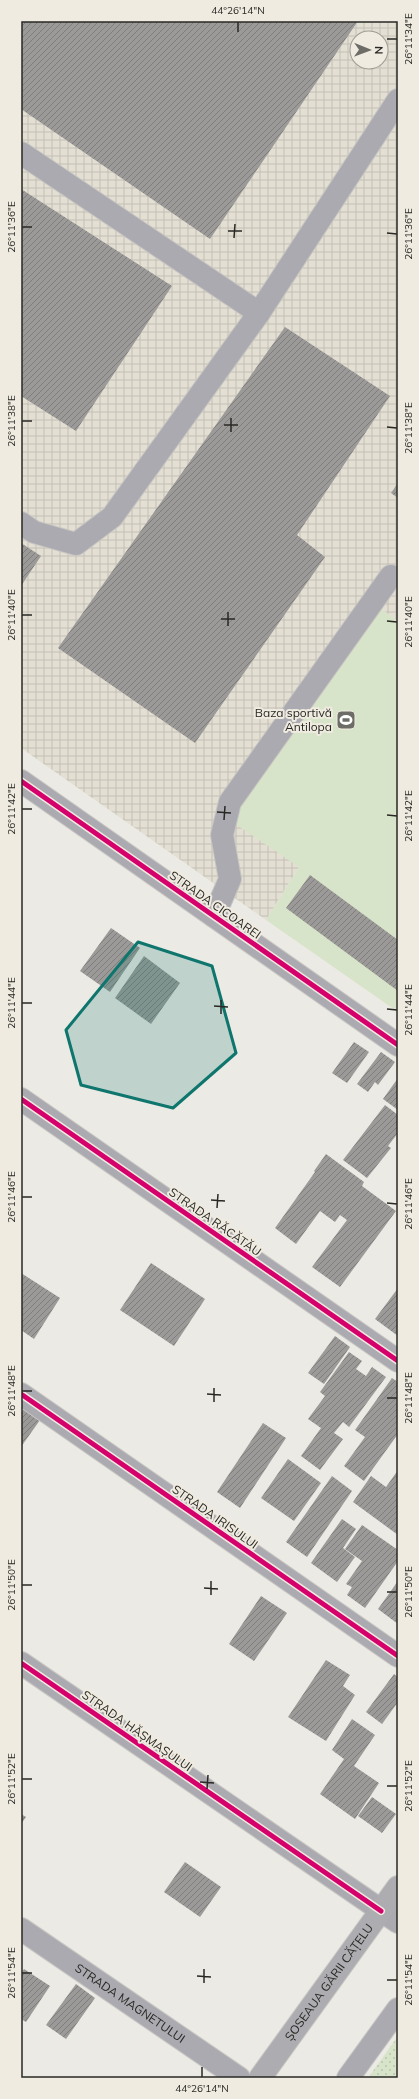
<svg xmlns="http://www.w3.org/2000/svg" width="419" height="2099" viewBox="0 0 419 2099" font-family="Mulish,sans-serif">
  <style>
    .industrial { fill: url(#industrial-grid); fill-rule: evenodd }
    .grass { fill: #d8e4c9 }
    .park { fill: url(#park-dots) }
    .building { fill: url(#building-hatch) }
    .lines { fill: none; stroke-linecap: round; stroke-linejoin: round }
    .minor-casing { stroke: #c8c6c2; stroke-width: 24 }
    .major-casing { stroke: #c8c6c2; stroke-width: 24 }
    .minor { stroke: #abaab1; stroke-width: 22 }
    .major { stroke: #adacb1; stroke-width: 22 }
    .cycleway-casing { stroke: #efebe0; stroke-width: 8 }
    .cycleway { stroke: #d6006c; stroke-width: 5 }
    .marked { fill: #0f766e; fill-opacity: 0.2; stroke: #0f766e; stroke-width: 3; stroke-linejoin: round }
    .ticks { fill: none; stroke: #292824; stroke-width: 1.5 }
    .labels { text-anchor: middle; stroke-width: 4; stroke-linejoin: round; paint-order: stroke }
    .poi-label { font-size: 12px; fill: #292824; stroke: #efebe0; text-anchor: end }
    .street-label { font-size: 12px; fill: #292824; stroke: #efebe0 }
    .neatline { fill: none; stroke: #292824; stroke-width: 1.5 }
    .ticks-label { font-size: 10px; text-anchor: middle; fill: #292824 }
  </style>
  <defs>
    <pattern id="industrial-grid" width="8" height="8" patternUnits="userSpaceOnUse"><rect width="8" height="8" fill="#e3dfd3"/><path d="M0 4h8M4 0v8" fill="none" stroke="#c3bfb5"/></pattern>
    <pattern id="park-dots" width="8" height="8" patternUnits="userSpaceOnUse"><rect width="8" height="8" fill="#d8e4c9"/><path d="M2 2h.1M6 6h.1" fill="none" stroke="#b9c4ac" stroke-width="1.8" stroke-linecap="round"/></pattern>
    <pattern id="building-hatch" width="6" height="6" patternUnits="userSpaceOnUse"><rect width="6" height="6" fill="#9c9a98"/><path d="M-1 1l2-2M0 6l6-6M5 7l2-2" fill="none" stroke="#7f7e7c"/></pattern>
  </defs>
  <rect width="100%" height="100%" fill="#eceae4"/>
  <path class="industrial" d="M21 21H398V618L396 620 373 603 299 867 266 920 21 748ZM357 38H381V62H357Z"/>
  <polygon class="grass" points="373,602 396,620 398,618 398,1012 266,920 299,867 228,819"/>
  <polygon class="park" points="398,2036 398,2078 368,2078"/>
  <g class="building">
    <polygon points="21,21 358,21 210,239 21,109"/>
    <polygon points="21,189 172,286 76,431 21,396"/>
    <polygon points="285,327 390,396 297,535 325,557 195,743 58,648"/>
    <polygon points="398,483 398,498 391,493"/>
    <polygon points="21,543 41,556 21,586"/>
    <polygon points="310,875 398,940 398,991 286,908"/>
    <polygon points="111,928 140,948 110,992 80,971"/>
    <polygon points="144,956 180,983 151,1024 115,998"/>
    <polygon points="354,1042 369,1052 347,1083 332,1073"/>
    <polygon points="381,1052 395,1062 378,1085 375,1082 368,1092 357,1084"/>
    <polygon points="398,1078 398,1110 383,1099"/>
    <polygon points="385,1105 398,1115 398,1133 388,1146 391,1148 367,1178 343,1160"/>
    <polygon points="326,1154 364,1182 362,1186 396,1211 340,1287 312,1267 347,1220 340,1215 335,1222 320,1211 296,1244 275,1228 315,1172 314,1171"/>
    <polygon points="151,1263 205,1299 174,1346 120,1310"/>
    <polygon points="21,1273 60,1298 34,1339 21,1330"/>
    <polygon points="398,1288 398,1336 375,1319"/>
    <polygon points="335,1336 350,1347 324,1384 308,1373"/>
    <polygon points="349,1352 362,1361 356,1369 366,1376 372,1367 386,1377 349,1427 343,1422 334,1433 343,1439 320,1470 301,1456 321,1428 308,1419 325,1396 320,1392"/>
    <polygon points="392,1378 398,1382 398,1393 396,1395 398,1397 398,1434 364,1481 344,1466 365,1437 355,1430"/>
    <polygon points="24,1409 40,1420 21,1447 21,1414"/>
    <polygon points="263,1423 286,1438 240,1508 217,1492"/>
    <polygon points="288,1459 321,1483 294,1521 261,1498"/>
    <polygon points="398,1470 398,1535 353,1502 371,1476 386,1487"/>
    <polygon points="332,1476 352,1491 307,1557 286,1542"/>
    <polygon points="342,1519 356,1529 343,1548 355,1557 337,1582 311,1563"/>
    <polygon points="362,1525 398,1550 398,1561 365,1608 347,1595 352,1587 346,1584 362,1561 345,1549"/>
    <polygon points="398,1581 398,1624 378,1609"/>
    <polygon points="261,1596 287,1613 254,1661 229,1644"/>
    <polygon points="326,1660 350,1675 343,1686 355,1695 326,1741 288,1717"/>
    <polygon points="394,1674 398,1677 398,1702 382,1724 366,1712"/>
    <polygon points="352,1719 375,1735 354,1766 379,1783 355,1819 320,1794 344,1759 332,1750"/>
    <polygon points="372,1797 396,1814 382,1833 358,1816"/>
    <polygon points="21,1814 26,1817 21,1824"/>
    <polygon points="185,1862 221,1887 200,1917 164,1892"/>
    <polygon points="24,1969 50,1986 26,2022 21,2019 21,1974"/>
    <polygon points="76,1984 95,1998 66,2039 46,2025"/>
  </g>
  <g class="lines">
    <defs>
      <g id="minor">
        <polyline points="21,153 259,313"/>
        <polyline points="21,523 34,532 76,544 112,517 259,313 398,100"/>
        <polyline points="21,781 398,1045"/>
        <polyline points="214,916 230,879 222,835 230,802 391,576"/>
        <polyline points="21,1099 398,1361"/>
        <polyline points="21,1394 398,1656"/>
        <polyline points="21,1663 398,1922"/>
        <path id="s1" d="M21 1929 239 2078"/>
        <polyline points="348,2078 398,2009"/>
      </g>
      <g id="major">
        <path id="s2" d="M260 2078 398 1887"/>
      </g>
    </defs>
    <use href="#minor" class="minor-casing"/>
    <use href="#major" class="major-casing"/>
    <use href="#minor" class="minor"/>
    <use href="#major" class="major"/>
    <defs>
      <g id="cycleway">
        <polyline points="21,781 398,1045"/>
        <polyline points="21,1099 398,1361"/>
        <polyline points="21,1394 398,1656"/>
        <polyline points="21,1663 381,1911"/>
      </g>
    </defs>
    <use href="#cycleway" class="cycleway-casing"/>
    <use href="#cycleway" class="cycleway"/>
  </g>
  <path class="marked" d="M138 942 212 966 236 1053 173 1108 81 1085 66 1030Z"/>
  <path class="ticks" d="M238 32V22M387 39H397M22 227H32M228 231H242M387 233 397 234M234 238 235 224M22 421H32M224 425H238M387 427 397 428M231 432V418M22 615H32M221 619H235M387 621 397 622M228 626V612M22 809H32M217 812 231 813M387 815 397 816M224 820 225 806M22 1003H32M214 1006 228 1007M387 1009 397 1010M221 1014V1000M22 1197H32M211 1200 225 1201M387 1203 397 1204M217 1208 218 1194M22 1391H32M207 1394 221 1395M387 1398H397M214 1402V1388M22 1585H32M204 1588 218 1589M387 1592H397M211 1595V1581M22 1779H32M200 1782 214 1783M387 1786H397M207 1789 208 1775M22 1973H32M197 1976 211 1977M387 1980H397M204 1983V1969M202 2077V2067"/>
  <defs>
    <symbol id="stadium-square" viewBox="-11 -11 22 22"><rect x="-9" y="-9" width="18" height="18" rx="4" fill="#6d6c67" stroke="#efebe0"/><path d="M0-5a6.5 5 0 1 0 0 10a6.5 5 0 1 0 0-10ZM-3.5-1.8h7v3.6h-7Z" fill="#fff"/></symbol>
  </defs>
  <g fill-rule="evenodd">
    <use href="#stadium-square" x="335" y="709" width="22" height="22"/>
  </g>
  <g class="labels">
    <g class="poi-label">
      <text x="332" y="717">Baza sportivă<tspan x="332" dy="14">Antilopa</tspan></text>
    </g>
    <g class="street-label">
      <text transform="translate(215 905) rotate(35)" y="4">STRADA CICOAREI</text>
      <text transform="translate(215 1222) rotate(35)" y="4">STRADA RĂCĂTĂU</text>
      <text transform="translate(215 1517) rotate(35)" y="4">STRADA IRISULUI</text>
      <text transform="translate(137 1731) rotate(35)" y="4">STRADA HĂȘMAȘULUI</text>
      <text dy="4" stroke="none"><textPath href="#s2" startOffset="118">ȘOSEAUA GĂRII CĂȚELU</textPath></text>
      <text dy="4" stroke="none"><textPath href="#s1" startOffset="132">STRADA MAGNETULUI</textPath></text>
    </g>
  </g>
  <rect width="419" height="2099" fill="none" stroke="#efebe0" stroke-width="44"/>
  <g transform="translate(369 50) rotate(91)"><circle r="19" fill="#efebe0" stroke="#a09d95"/>
  <path d="M0-3L7 15L0 10L-7 15Z" fill="#6d6c67"/>
  <text y="-6" font-size="11" font-weight="bold" text-anchor="middle" fill="#292824">N</text>
  </g>
  <rect x="22" y="22" width="375" height="2055" class="neatline"/>
  <g class="ticks-label">
    <text x="238" y="14">44°26'14"N</text>
    <text transform="translate(408 39) rotate(-90)" y="4">26°11'34"E</text>
    <text transform="translate(11 227) rotate(-90)" y="4">26°11'36"E</text>
    <text transform="translate(408 234) rotate(-90)" y="4">26°11'36"E</text>
    <text transform="translate(11 421) rotate(-90)" y="4">26°11'38"E</text>
    <text transform="translate(408 428) rotate(-90)" y="4">26°11'38"E</text>
    <text transform="translate(11 615) rotate(-90)" y="4">26°11'40"E</text>
    <text transform="translate(408 622) rotate(-90)" y="4">26°11'40"E</text>
    <text transform="translate(11 809) rotate(-90)" y="4">26°11'42"E</text>
    <text transform="translate(408 816) rotate(-90)" y="4">26°11'42"E</text>
    <text transform="translate(11 1003) rotate(-90)" y="4">26°11'44"E</text>
    <text transform="translate(408 1010) rotate(-90)" y="4">26°11'44"E</text>
    <text transform="translate(11 1197) rotate(-90)" y="4">26°11'46"E</text>
    <text transform="translate(408 1204) rotate(-90)" y="4">26°11'46"E</text>
    <text transform="translate(11 1391) rotate(-90)" y="4">26°11'48"E</text>
    <text transform="translate(408 1398) rotate(-90)" y="4">26°11'48"E</text>
    <text transform="translate(11 1585) rotate(-90)" y="4">26°11'50"E</text>
    <text transform="translate(408 1592) rotate(-90)" y="4">26°11'50"E</text>
    <text transform="translate(11 1779) rotate(-90)" y="4">26°11'52"E</text>
    <text transform="translate(408 1786) rotate(-90)" y="4">26°11'52"E</text>
    <text transform="translate(11 1973) rotate(-90)" y="4">26°11'54"E</text>
    <text transform="translate(408 1980) rotate(-90)" y="4">26°11'54"E</text>
    <text x="202" y="2092">44°26'14"N</text>
  </g>
</svg>
